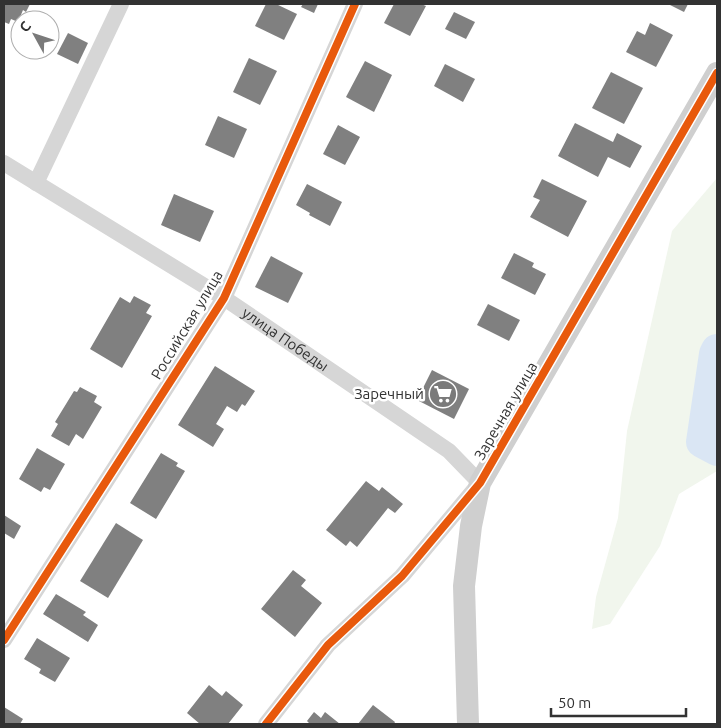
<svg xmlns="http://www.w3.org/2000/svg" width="721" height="728" viewBox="0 0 721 728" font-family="Ubuntu,sans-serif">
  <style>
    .green { fill: #f1f6ed }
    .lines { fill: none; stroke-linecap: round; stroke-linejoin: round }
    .river { stroke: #dae6f4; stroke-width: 32 }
    .building { fill: #808080 }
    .street { stroke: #d6d6d6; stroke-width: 16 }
    .secondary { stroke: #cfcfcf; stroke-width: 22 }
    .cycleway-casing { stroke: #fff; stroke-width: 11 }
    .cycleway { stroke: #e8590c; stroke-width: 8 }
    .labels { text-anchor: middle; stroke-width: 5; stroke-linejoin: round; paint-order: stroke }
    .street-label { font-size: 15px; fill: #323232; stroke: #fff }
    .poi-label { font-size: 15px; fill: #323232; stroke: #fff; text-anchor: end }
  </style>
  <rect width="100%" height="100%" fill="#fff"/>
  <polygon class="green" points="717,178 717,471 679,494 660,546 610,624 592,629 596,597 618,518 627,431 672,231"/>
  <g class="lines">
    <polyline class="river" points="717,350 715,354 702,442 717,450"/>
  </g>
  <g class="building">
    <polygon points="4,4 30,4 26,12 23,10 18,22 11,19 9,24 4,22"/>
    <polygon points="266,4 276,4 297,14 284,40 255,26"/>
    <polygon points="303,4 318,4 314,13 301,7"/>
    <polygon points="394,4 421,4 426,6 410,36 384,23"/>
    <polygon points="668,4 688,4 684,12"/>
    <polygon points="454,12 475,22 466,39 445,29"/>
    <polygon points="650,23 673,35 656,67 626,52 637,31 645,35"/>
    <polygon points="68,33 88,43 78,64 57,54"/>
    <polygon points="249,58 277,71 260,105 233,92"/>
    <polygon points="365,61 392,75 374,112 346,97"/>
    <polygon points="445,64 475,79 463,102 434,86"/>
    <polygon points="611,72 643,88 624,124 592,108"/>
    <polygon points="218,116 247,129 234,158 205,145"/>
    <polygon points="575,123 613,142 617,133 642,146 630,168 608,157 598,177 558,156"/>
    <polygon points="338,125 360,137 345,165 323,154"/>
    <polygon points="542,179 587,201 568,237 530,217 540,200 533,197"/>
    <polygon points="307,184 342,202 330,226 309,215 310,213 296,205"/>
    <polygon points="174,194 214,211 200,242 161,225"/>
    <polygon points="514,253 534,263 532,267 546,274 535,295 501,278"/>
    <polygon points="271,256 303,273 288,303 255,287"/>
    <polygon points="134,296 151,305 146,313 152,316 122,368 90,349 120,297 130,303"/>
    <polygon points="488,304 520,320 509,341 477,325"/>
    <polygon points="215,366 255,391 245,406 242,404 237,412 227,406 216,424 224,429 213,447 178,425"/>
    <polygon points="432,370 469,389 454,419 417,400"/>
    <polygon points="80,387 97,396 94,402 102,407 83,439 76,434 69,446 51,436 58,424 55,422 74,391 77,392"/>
    <polygon points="37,448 65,464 50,490 44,487 41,492 19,479"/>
    <polygon points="161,453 178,463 176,466 185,471 156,519 130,503"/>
    <polygon points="366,481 379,491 382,487 403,504 395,513 388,508 357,547 350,541 346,546 326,530"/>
    <polygon points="4,515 21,526 14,539 4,533"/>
    <polygon points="116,523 143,540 108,598 80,581"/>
    <polygon points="293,570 306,580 301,586 322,603 295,637 261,609"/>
    <polygon points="56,594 86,612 83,615 98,625 88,642 43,614"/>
    <polygon points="37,638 70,658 55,682 39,673 41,669 24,659"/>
    <polygon points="209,685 222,696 226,691 243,705 228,724 200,724 187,713"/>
    <polygon points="373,705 395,722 394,724 358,724"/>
    <polygon points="4,707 23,719 20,724 4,724"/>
    <polygon points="314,712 321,718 325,712 340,724 310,724 307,721"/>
  </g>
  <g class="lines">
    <g class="street">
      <path id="s1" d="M4 163 224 298 449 451 480 483 402 576 328 645 266 724"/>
      <polyline points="36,183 121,4"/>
      <polyline points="4,640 224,298 355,4"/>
    </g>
    <polyline class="secondary" points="468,724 464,586 471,526 480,483 717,73"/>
    <defs>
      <g id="cycleway">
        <polyline points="4,640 224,298 355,4"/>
        <polyline points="266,724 328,645 402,576 480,483 717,73"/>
      </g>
    </defs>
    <use href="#cycleway" class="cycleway-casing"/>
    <use href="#cycleway" class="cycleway"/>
  </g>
  <defs>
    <symbol id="supermarket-disc" viewBox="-11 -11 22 22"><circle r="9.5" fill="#7a7a7a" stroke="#fff"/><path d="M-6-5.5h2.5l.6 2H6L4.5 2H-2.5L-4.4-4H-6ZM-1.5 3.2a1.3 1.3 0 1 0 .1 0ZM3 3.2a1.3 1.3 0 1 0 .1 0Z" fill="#fff"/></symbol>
  </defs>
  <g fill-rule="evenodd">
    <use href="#supermarket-disc" x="427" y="378" width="32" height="32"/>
  </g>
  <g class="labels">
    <g class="street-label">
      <text transform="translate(187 325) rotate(-59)" y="5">Российская улица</text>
      <text dy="5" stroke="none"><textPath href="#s1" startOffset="332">улица Победы</textPath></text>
      <text transform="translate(506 411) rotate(-60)" y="5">Заречная улица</text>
    </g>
    <g class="poi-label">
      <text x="424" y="399">Заречный</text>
    </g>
  </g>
  <rect width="721" height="728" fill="none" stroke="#323232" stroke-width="10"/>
  <g transform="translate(35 35) rotate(310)"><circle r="24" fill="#ffffff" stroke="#adadad"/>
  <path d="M0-4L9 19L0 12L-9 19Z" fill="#7a7a7a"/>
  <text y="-8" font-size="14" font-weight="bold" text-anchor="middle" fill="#323232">С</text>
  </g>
  <path d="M551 708v8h135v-8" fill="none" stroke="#323232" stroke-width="2.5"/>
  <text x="558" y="708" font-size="15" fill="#323232" stroke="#ffffff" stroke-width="4" paint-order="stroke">50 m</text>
</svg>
